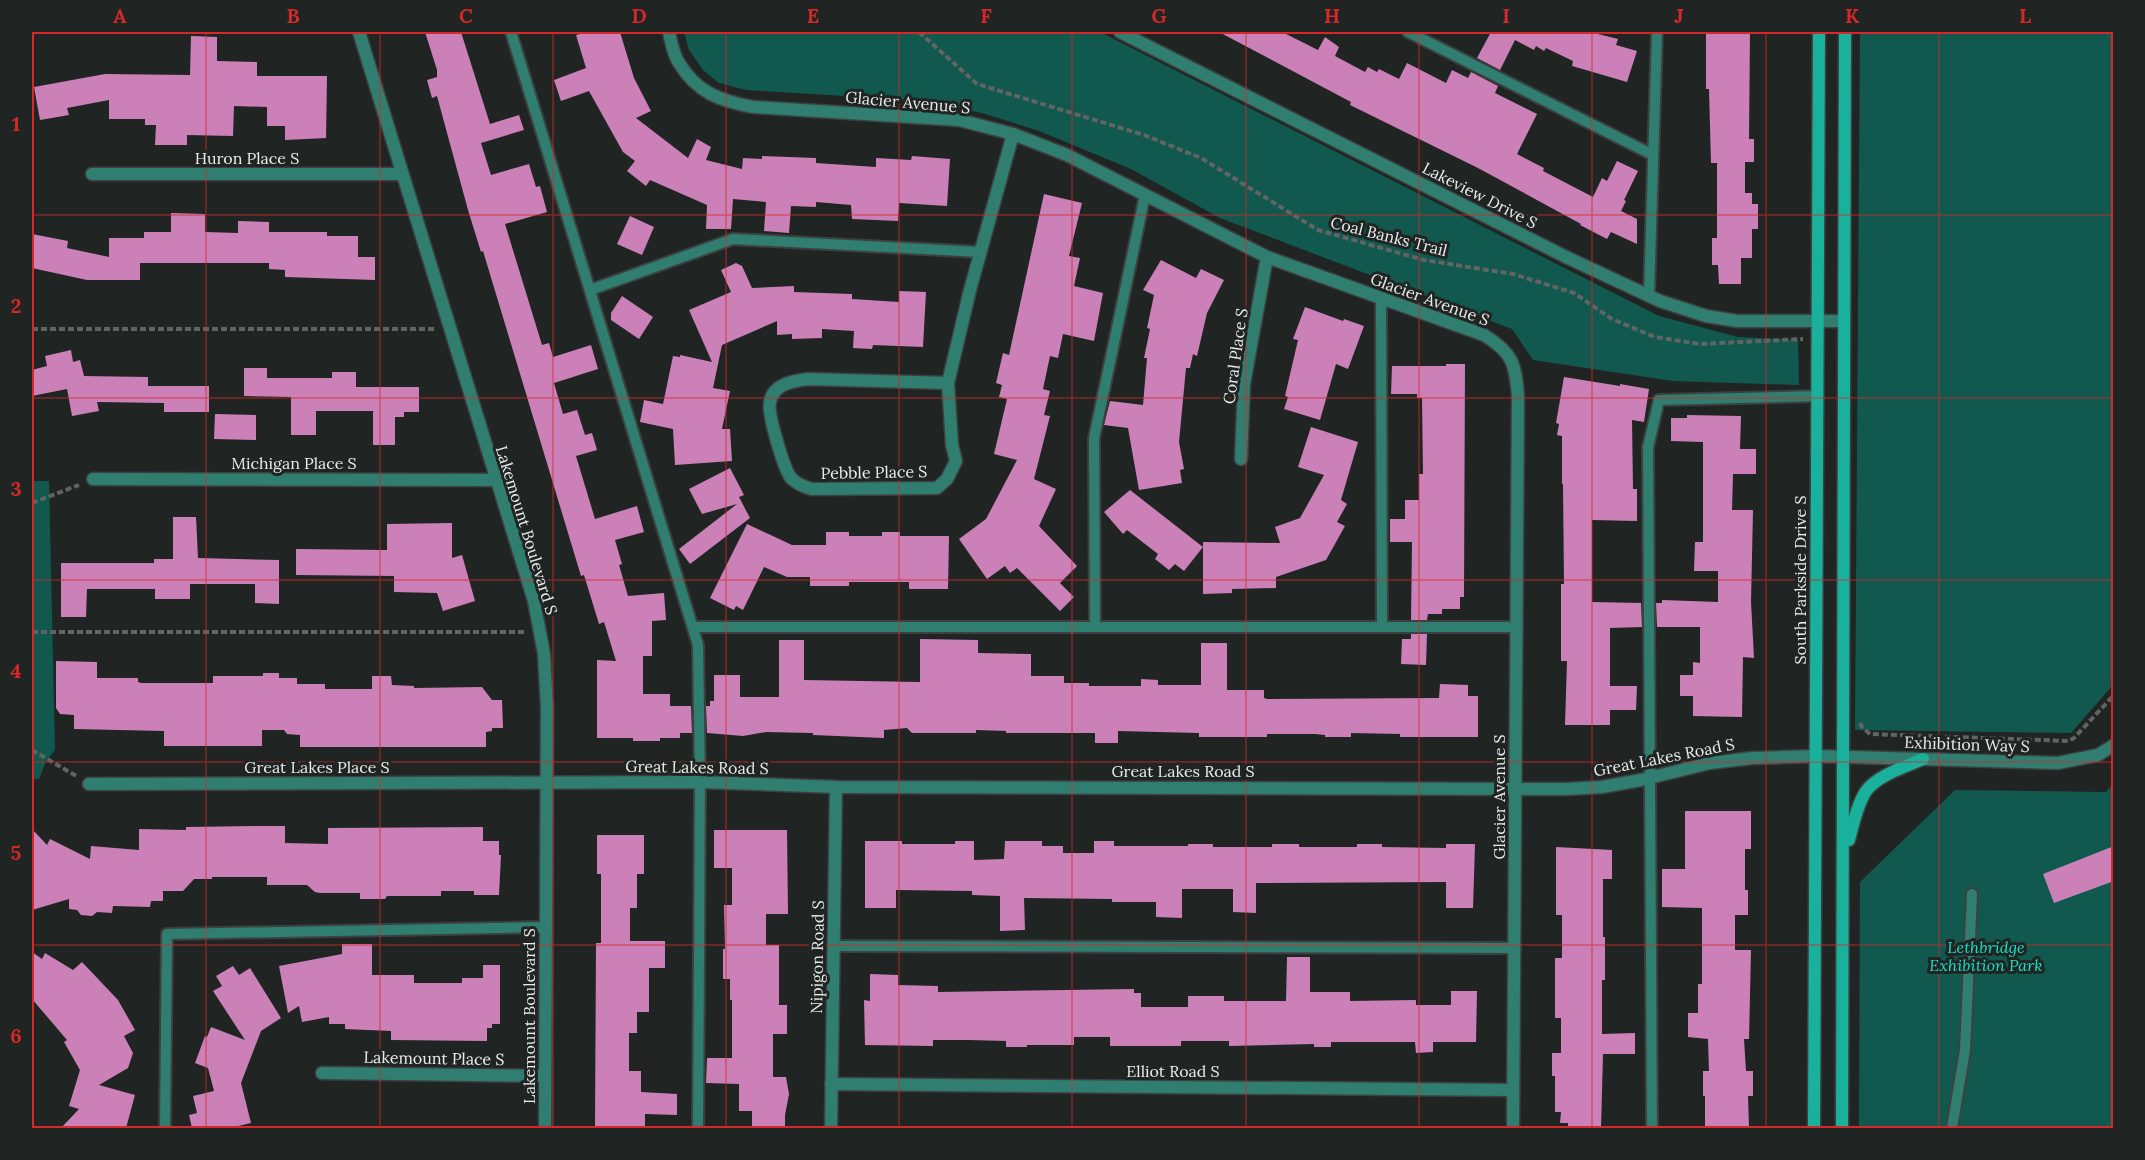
<svg xmlns="http://www.w3.org/2000/svg" width="2145" height="1160" viewBox="0 0 2145 1160" font-family="Lora,serif">
  <style>
    .green { fill: #11594e }
    .building { fill: #cb81b8 }
    .lines { fill: none; stroke-linecap: round; stroke-linejoin: round }
    .service-casing { stroke: #3c4140; stroke-width: 14 }
    .minor-casing { stroke: #3c4140; stroke-width: 15 }
    .tertiary-casing { stroke: #3c4140; stroke-width: 15 }
    .secondary-casing { stroke: #3c4140; stroke-width: 15 }
    .path { stroke: #606463; stroke-width: 4; stroke-dasharray: 6 3; stroke-linecap: butt }
    .service { stroke: #2f7e70; stroke-width: 10 }
    .minor { stroke: #2f7e70; stroke-width: 12 }
    .tertiary { stroke: #2f7e70; stroke-width: 12 }
    .secondary { stroke: #1ab19c; stroke-width: 12 }
    .grid { fill: none; stroke: #d62828; stroke-width: 1.5; stroke-opacity: 0.55 }
    .labels { text-anchor: middle; stroke-width: 6; stroke-linejoin: round; paint-order: stroke }
    .street-label { font-size: 16px; fill: #e9eceb; stroke: #202524 }
    .park-label { font-size: 16px; font-style: italic; fill: #15e2c7; stroke: #202524 }
    .neatline { fill: none; stroke: #d62828; stroke-width: 2 }
    .grid-label { font-size: 20px; text-anchor: middle; font-weight: bold; fill: #d62828 }
  </style>
  <rect width="100%" height="100%" fill="#202524"/>
  <g class="green">
    <polygon points="684,32 1100,32 1659,316 1738,337 1798,340 1799,385 1673,381 1533,360 1512,329 1220,218 1131,169 1039,131 982,113 910,100 746,90 719,83 703,70 689,50"/>
    <polygon points="1860,32 2113,32 2113,685 2071,733 1855,730"/>
    <polygon points="49,481 55,750 46,761 39,779 32,779 32,481"/>
    <polygon points="2113,784 2113,1128 1859,1128 1860,882 1955,790 2106,792"/>
  </g>
  <g class="building">
    <polygon points="425,32 461,32 490,124 519,115 524,130 481,143 491,175 529,164 536,187 540,186 547,212 505,224 542,345 549,343 553,357 591,345 598,369 554,383 563,414 577,410 585,435 592,433 597,450 576,456 595,519 637,506 644,532 615,540 622,564 619,565 628,596 664,593 666,620 652,621 652,656 643,656 643,694 670,694 670,706 691,706 692,733 680,733 680,738 660,738 660,741 633,741 633,738 597,738 597,660 616,661 604,622 599,624 584,575 581,576 483,251 481,252 468,210 437,96 432,98 427,80 437,77 437,70"/>
    <polygon points="588,32 620,32 634,78 651,111 636,118 688,158 697,139 711,147 706,160 742,169 743,158 762,159 762,156 816,158 816,163 876,167 876,158 911,160 912,156 950,159 947,206 899,203 898,221 852,219 851,205 816,202 816,207 791,206 789,233 764,231 766,202 733,199 731,229 706,229 707,205 650,180 646,186 627,171 635,161 623,152 589,91 561,101 554,80 586,68 576,35"/>
    <polygon points="1219,32 1282,32 1318,50 1325,37 1339,47 1335,56 1365,72 1368,67 1377,72 1379,69 1399,79 1407,63 1446,83 1452,70 1468,78 1471,72 1498,86 1495,93 1537,114 1517,154 1544,168 1543,171 1593,197 1602,178 1607,181 1617,161 1638,171 1624,200 1626,201 1621,211 1637,219 1637,244 1611,232 1607,239 1580,225 1581,224 1478,168 1350,105 1351,102"/>
    <polygon points="1491,32 1590,32 1618,39 1616,45 1637,51 1627,82 1572,66 1573,61 1546,48 1544,51 1536,46 1534,50 1515,40 1500,70 1477,58"/>
    <polygon points="1706,32 1750,32 1749,139 1754,139 1754,162 1745,162 1745,193 1752,193 1752,204 1758,204 1758,229 1752,229 1752,258 1741,258 1741,284 1719,284 1718,265 1712,265 1712,238 1717,238 1717,163 1711,163 1709,89 1706,89"/>
    <polygon points="191,36 217,37 217,61 257,62 257,76 327,76 326,138 285,140 285,126 267,126 267,107 234,106 233,136 187,135 187,145 155,145 156,125 145,125 145,119 109,119 109,100 67,108 69,115 40,120 34,87 105,74 190,75"/>
    <polygon points="1044,194 1082,203 1069,256 1080,258 1074,286 1103,293 1094,341 1063,334 1058,358 1050,356 1043,389 1050,391 1044,415 1050,416 1034,479 1056,489 1039,526 1077,566 1060,583 1074,597 1060,611 1017,568 1010,573 1005,566 987,579 959,539 986,519 1017,460 994,454 1007,399 999,397 1002,385 996,383 1003,353 1009,355"/>
    <polygon points="171,213 205,214 205,232 238,233 238,221 269,222 269,232 327,232 327,236 358,236 358,257 375,257 375,280 285,277 285,270 269,269 269,263 140,263 140,280 87,280 32,268 32,234 68,241 67,248 109,257 109,238 144,238 144,232 171,232"/>
    <polygon points="630,216 654,227 642,255 617,244"/>
    <polygon points="1161,260 1196,278 1201,269 1224,280 1207,313 1197,356 1193,354 1190,368 1186,368 1179,442 1184,469 1180,470 1182,483 1139,490 1128,428 1104,425 1110,401 1143,405 1147,358 1144,358 1150,329 1147,328 1154,295 1143,290"/>
    <polygon points="736,263 742,266 752,288 794,286 794,292 852,294 852,299 899,302 899,291 926,292 923,347 873,345 872,349 853,348 854,331 822,329 822,338 792,339 792,334 777,335 777,321 722,345 713,388 730,391 722,429 730,429 732,461 675,465 673,429 640,422 644,400 663,404 673,356 680,357 680,355 712,362 689,310 731,292 721,270"/>
    <polygon points="622,296 653,317 639,339 611,320 611,313"/>
    <polygon points="1305,307 1343,321 1344,319 1364,326 1348,369 1336,364 1320,420 1284,409 1288,397 1285,396 1298,340 1293,339"/>
    <polygon points="71,350 73,362 80,360 84,376 148,377 148,386 209,386 209,412 164,412 164,403 97,402 99,411 72,416 67,389 32,396 32,370 47,366 45,356"/>
    <polygon points="1446,364 1465,364 1464,597 1460,597 1460,609 1442,609 1442,614 1428,614 1427,620 1411,620 1412,542 1390,542 1390,519 1405,519 1405,500 1419,500 1419,474 1423,474 1422,398 1417,398 1417,394 1391,394 1392,366 1446,366"/>
    <polygon points="244,368 267,368 267,378 332,378 332,372 356,372 356,387 419,387 419,412 404,412 404,417 395,417 395,445 373,445 373,411 316,411 316,435 291,435 291,397 244,396"/>
    <polygon points="1564,377 1620,386 1620,384 1649,389 1644,422 1632,420 1633,489 1637,489 1637,521 1592,520 1592,602 1641,603 1642,627 1610,628 1610,686 1637,686 1636,710 1610,710 1610,725 1565,725 1567,661 1561,661 1561,584 1564,584 1563,484 1562,484 1562,436 1557,435 1559,424 1556,423"/>
    <polygon points="215,414 256,415 256,440 214,439"/>
    <polygon points="1687,415 1741,416 1740,449 1756,449 1756,474 1733,474 1732,510 1753,510 1751,602 1754,658 1743,657 1742,717 1693,716 1693,696 1680,696 1680,675 1693,675 1693,662 1700,663 1700,627 1657,627 1656,603 1662,603 1662,600 1718,602 1718,571 1694,571 1695,542 1703,542 1703,442 1671,441 1671,418 1687,418"/>
    <polygon points="1311,427 1358,442 1341,500 1347,504 1337,522 1345,526 1326,560 1276,577 1276,588 1232,589 1232,593 1203,594 1203,542 1280,543 1275,527 1300,518 1324,475 1298,467"/>
    <polygon points="730,468 744,495 739,497 750,518 690,564 679,549 737,504 702,514 689,489"/>
    <polygon points="1130,490 1203,547 1184,571 1175,564 1169,570 1155,559 1158,554 1127,530 1123,534 1104,512"/>
    <polygon points="173,517 196,517 198,558 279,560 279,604 255,603 255,584 190,584 190,599 155,599 155,589 87,589 86,617 61,617 61,563 154,563 154,559 173,559"/>
    <polygon points="452,523 452,558 462,555 475,601 443,611 437,593 394,592 394,576 296,575 296,549 387,550 387,524"/>
    <polygon points="747,524 792,545 826,545 826,532 849,532 849,536 882,536 882,532 900,532 900,536 949,536 948,589 909,589 909,582 849,582 849,586 810,586 810,577 787,577 764,567 743,610 736,606 734,610 710,598"/>
    <polygon points="1411,634 1427,634 1426,665 1401,664 1402,639 1411,639"/>
    <polygon points="920,639 978,640 978,653 1031,654 1031,676 1064,676 1064,683 1089,683 1089,686 1141,686 1141,679 1158,680 1158,685 1201,685 1201,643 1227,643 1227,690 1264,690 1264,698 1267,699 1439,698 1440,684 1468,685 1468,696 1478,696 1478,737 1400,737 1400,734 1351,733 1351,737 1325,737 1325,735 1315,734 1267,734 1267,737 1199,737 1199,733 1118,731 1118,743 1095,743 1095,733 1006,733 1006,731 976,730 976,733 912,733 907,728 884,730 884,738 813,735 813,733 766,732 743,736 707,733 706,706 710,706 710,701 714,701 714,675 740,675 740,697 779,697 779,640 804,640 804,680 920,682"/>
    <polygon points="56,661 97,662 97,678 138,678 138,682 141,683 213,683 213,676 263,676 263,673 279,673 279,678 297,678 297,684 325,684 325,689 372,689 372,676 391,676 392,685 414,686 414,688 482,687 492,700 502,700 503,728 492,728 492,731 486,732 486,747 300,747 300,735 287,734 284,730 262,730 262,746 164,746 164,731 74,729 74,715 60,714 56,708"/>
    <polygon points="1685,811 1751,811 1751,849 1745,849 1745,890 1748,890 1748,915 1735,915 1735,950 1751,950 1749,1039 1744,1039 1746,1071 1753,1071 1753,1096 1748,1096 1749,1128 1705,1128 1705,1096 1703,1096 1703,1071 1709,1071 1708,1039 1688,1037 1688,1013 1698,1013 1698,984 1702,984 1702,908 1662,907 1662,869 1685,869"/>
    <polygon points="260,826 285,826 285,843 328,844 328,828 483,827 483,841 499,841 499,855 501,855 499,895 474,895 474,891 441,891 441,896 387,896 385,899 360,899 360,893 320,893 315,892 307,885 267,885 267,877 212,877 212,879 194,879 183,891 163,891 163,901 151,901 150,907 113,906 112,913 97,912 92,916 81,915 77,910 69,909 69,899 32,910 32,829 47,845 50,839 90,859 91,846 139,850 139,829 186,830 186,827"/>
    <polygon points="714,830 787,830 788,914 766,914 766,945 779,945 779,1005 787,1005 787,1034 773,1034 773,1077 786,1077 789,1094 785,1115 785,1128 752,1128 752,1111 739,1111 739,1084 706,1083 707,1058 732,1058 732,1000 730,1000 730,979 723,979 723,949 725,949 724,905 732,905 732,868 714,868"/>
    <polygon points="597,835 644,835 644,874 637,874 637,908 630,908 630,941 665,941 665,968 649,968 649,1012 637,1012 637,1033 629,1033 629,1071 641,1071 641,1092 677,1094 677,1115 645,1114 645,1128 595,1128 596,943 601,943 601,874 597,874"/>
    <polygon points="865,841 902,841 902,844 955,844 955,841 974,841 974,860 1004,859 1005,841 1042,841 1042,846 1063,846 1063,853 1094,853 1094,841 1114,841 1114,846 1188,846 1188,844 1213,844 1213,847 1272,847 1272,844 1299,844 1299,847 1357,847 1357,844 1382,844 1382,847 1446,848 1446,844 1475,844 1473,908 1446,908 1446,882 1256,883 1256,913 1233,912 1233,889 1182,889 1182,918 1156,917 1156,902 1112,902 1112,899 1024,898 1025,930 1000,931 1000,896 972,895 972,891 896,890 896,908 865,908"/>
    <polygon points="2114,846 2114,881 2054,903 2043,874"/>
    <polygon points="1556,847 1612,850 1612,879 1603,879 1603,937 1605,937 1605,980 1602,980 1602,1034 1635,1033 1635,1054 1603,1054 1601,1128 1568,1128 1568,1123 1560,1123 1561,1112 1555,1112 1555,1076 1552,1076 1552,1053 1561,1053 1561,1018 1555,1018 1555,958 1562,958 1562,915 1556,915"/>
    <polygon points="342,944 372,944 372,975 414,975 414,983 462,983 462,978 483,978 483,965 500,965 500,1024 492,1024 492,1028 487,1028 487,1041 391,1040 391,1031 345,1029 345,1024 329,1024 329,1017 302,1022 299,1006 288,1013 279,966 342,954"/>
    <polygon points="32,952 42,959 45,953 73,970 82,962 118,1000 135,1030 124,1036 133,1053 128,1068 99,1085 135,1095 126,1128 61,1128 79,1109 69,1106 80,1070 64,1042 67,1040 32,999"/>
    <polygon points="1287,957 1310,957 1310,992 1350,992 1350,1001 1416,1000 1416,1005 1451,1005 1451,991 1477,991 1476,1042 1433,1042 1433,1052 1416,1053 1415,1042 1331,1042 1331,1047 1314,1047 1314,1044 1229,1046 1229,1041 1181,1041 1181,1046 1110,1046 1110,1037 1074,1037 1074,1045 1027,1045 1027,1047 1006,1047 1006,1041 968,1040 933,1040 933,1046 865,1045 864,1000 870,1001 870,974 898,975 898,985 938,986 938,992 1134,989 1134,993 1141,993 1141,1007 1188,1007 1188,996 1224,996 1224,1001 1286,1001"/>
    <polygon points="233,966 239,975 250,968 281,1018 261,1031 241,1083 251,1123 230,1128 192,1128 189,1115 197,1113 193,1096 214,1091 208,1068 195,1063 205,1036 207,1037 211,1027 245,1040 213,991 222,986 216,976"/>
  </g>
  <g class="lines">
    <defs>
      <g id="service">
        <polyline points="511,32 698,645 700,782 698,1128"/>
        <polyline points="1408,32 1653,155"/>
        <polyline points="590,290 733,239 981,252"/>
        <polyline points="1649,296 1657,32"/>
        <polyline points="1381,298 1382,627"/>
        <polyline points="693,627 1517,627"/>
        <polyline points="1095,627 1094,438 1145,195"/>
        <polyline points="834,946 1515,948"/>
        <polyline points="165,1128 167,934 546,927"/>
        <polyline points="1652,1128 1648,447 1659,400 1817,396"/>
        <polyline points="1952,1128 1965,1050 1972,894"/>
      </g>
      <g id="minor">
        <polyline points="359,32 534,601 544,654 547,708 545,1128"/>
        <path d="M669 32C671 41 673 54 679 63 697 93 721 101 753 107L959 120 1013 134 1067 155 1267 257 1484 335C1513 353 1515 363 1518 396L1513 1128"/>
        <polyline points="1120,32 1566,257 1660,301 1706,316 1737,321 1844,321"/>
        <polyline points="92,174 402,174"/>
        <path d="M948 383 808 379C793 381 773 384 770 402 767 413 784 469 791 478 797 484 804 487 812 489L937 488 947 479 956 461 952 445 948 383 970 290 1013 134"/>
        <polyline points="1241,459 1244,384 1267,257"/>
        <polyline points="93,479 495,480"/>
        <polyline points="89,784 700,782 836,787 1566,789 1602,787 1641,780 1710,763 1752,758 1817,756"/>
        <polyline points="322,1073 545,1076"/>
        <polyline points="831,1084 1513,1090"/>
        <polyline points="831,1128 836,787"/>
      </g>
      <polyline id="tertiary" points="1817,756 2058,763 2098,755 2114,745"/>
      <g id="secondary">
        <path d="M1849 840C1853 825 1857 805 1866 791 1878 775 1905 767 1923 759"/>
        <polyline points="1814,1128 1819,32"/>
        <polyline points="1842,1128 1845,32"/>
      </g>
    </defs>
    <use href="#service" class="service-casing"/>
    <use href="#minor" class="minor-casing"/>
    <use href="#tertiary" class="tertiary-casing"/>
    <use href="#secondary" class="secondary-casing"/>
    <g class="path">
      <polyline points="919,32 977,84 1144,135 1201,158 1318,230 1424,260 1513,274 1574,293 1612,319 1655,337 1700,344 1803,339"/>
      <polyline points="32,329 436,329"/>
      <polyline points="32,503 79,485"/>
      <polyline points="32,632 524,632"/>
      <polyline points="1860,723 1862,727 1870,734 2069,741 2074,738 2114,695"/>
      <polyline points="32,750 78,777"/>
    </g>
    <use href="#service" class="service"/>
    <use href="#minor" class="minor"/>
    <use href="#tertiary" class="tertiary"/>
    <use href="#secondary" class="secondary"/>
  </g>
  <path class="grid" d="M206 32V1128M380 32V1128M553 32V1128M726 32V1128M899 32V1128M1072 32V1128M1246 32V1128M1419 32V1128M1592 32V1128M1766 32V1128M1939 32V1128M32 215H2114M32 398H2114M32 580H2114M32 762H2114M32 945H2114"/>
  <g class="labels">
    <g class="street-label">
      <text transform="translate(908 102) rotate(5)" y="6">Glacier Avenue S</text>
      <text x="247" y="164">Huron Place S</text>
      <text transform="translate(1480 195) rotate(27)" y="6">Lakeview Drive S</text>
      <text transform="translate(1389 236) rotate(14)" y="6">Coal Banks Trail</text>
      <text transform="translate(1430 299) rotate(20)" y="6">Glacier Avenue S</text>
      <text transform="translate(1235 356) rotate(-82)" y="6">Coral Place S</text>
      <text x="294" y="469">Michigan Place S</text>
      <text transform="translate(874 472) rotate(-1)" y="6">Pebble Place S</text>
      <text transform="translate(527 530) rotate(73)" y="6">Lakemount Boulevard S</text>
      <text transform="translate(1800 580) rotate(-90)" y="6">South Parkside Drive S</text>
      <text transform="translate(1967 744) rotate(2)" y="6">Exhibition Way S</text>
      <text transform="translate(1664 757) rotate(-11)" y="6">Great Lakes Road S</text>
      <text x="317" y="773">Great Lakes Place S</text>
      <text transform="translate(697 767) rotate(1)" y="6">Great Lakes Road S</text>
      <text x="1183" y="777">Great Lakes Road S</text>
      <text transform="translate(1499 797) rotate(-90)" y="6">Glacier Avenue S</text>
      <text transform="translate(817 957) rotate(-89)" y="6">Nipigon Road S</text>
      <text transform="translate(529 1016) rotate(-90)" y="6">Lakemount Boulevard S</text>
      <text transform="translate(434 1058) rotate(1)" y="6">Lakemount Place S</text>
      <text x="1173" y="1077">Elliot Road S</text>
    </g>
    <g class="park-label">
      <text x="1986" y="953">Lethbridge<tspan x="1986" dy="18">Exhibition Park</tspan></text>
    </g>
  </g>
  <rect width="2145" height="1160" fill="none" stroke="#202524" stroke-width="66"/>
  <rect x="33" y="33" width="2079" height="1094" class="neatline"/>
  <g class="grid-label">
    <text x="120" y="23">A</text>
    <text x="293" y="23">B</text>
    <text x="466" y="23">C</text>
    <text x="639" y="23">D</text>
    <text x="813" y="23">E</text>
    <text x="986" y="23">F</text>
    <text x="1159" y="23">G</text>
    <text x="1332" y="23">H</text>
    <text x="1506" y="23">I</text>
    <text x="1679" y="23">J</text>
    <text x="1852" y="23">K</text>
    <text x="2025" y="23">L</text>
    <text x="16" y="131">1</text>
    <text x="16" y="313">2</text>
    <text x="16" y="496">3</text>
    <text x="16" y="678">4</text>
    <text x="16" y="860">5</text>
    <text x="16" y="1043">6</text>
  </g>
</svg>
